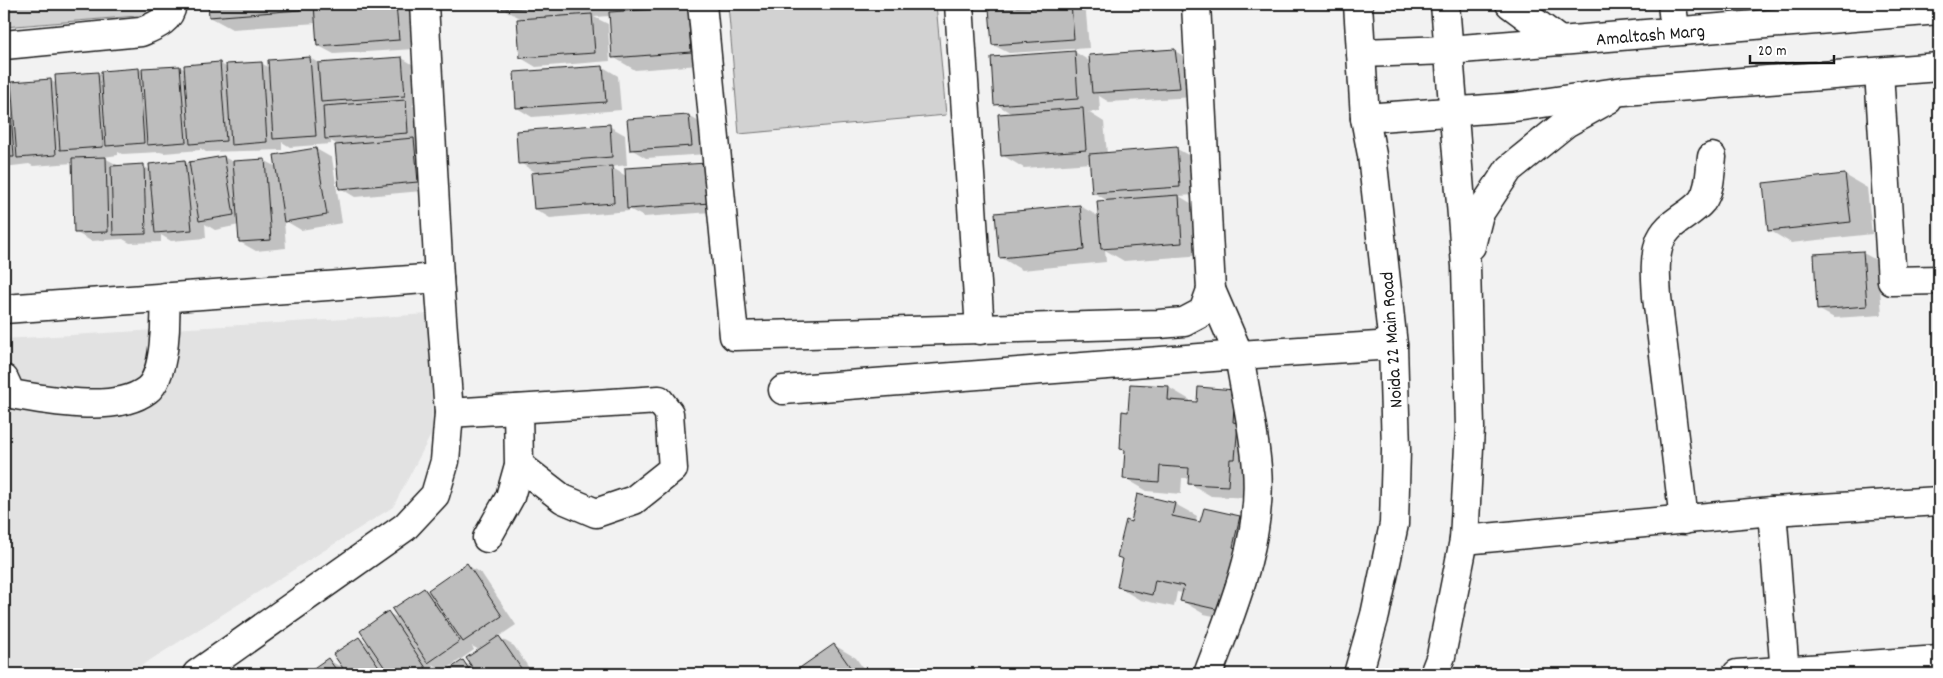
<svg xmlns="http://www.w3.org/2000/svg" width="1943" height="678" viewBox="0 0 1943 678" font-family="Dekko,sans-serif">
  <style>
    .built { fill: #e2e2e2 }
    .green { fill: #d2d2d2; stroke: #777 }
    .shadow { fill: #0003 }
    .building { fill: #bdbdbd; stroke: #1c1c1c }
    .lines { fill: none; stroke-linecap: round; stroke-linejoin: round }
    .minor-casing { stroke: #1c1c1c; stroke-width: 31 }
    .minor { stroke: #fff; stroke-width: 28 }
    .labels { text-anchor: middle; stroke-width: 4.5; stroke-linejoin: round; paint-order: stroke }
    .street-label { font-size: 19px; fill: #1c1c1c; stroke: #fff }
  </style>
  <rect width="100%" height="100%" fill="#f2f2f2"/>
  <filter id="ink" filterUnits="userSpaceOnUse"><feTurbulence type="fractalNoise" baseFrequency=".02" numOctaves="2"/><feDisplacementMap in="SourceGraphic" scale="10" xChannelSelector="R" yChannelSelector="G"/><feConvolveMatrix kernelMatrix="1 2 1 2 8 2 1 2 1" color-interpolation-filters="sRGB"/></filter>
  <g filter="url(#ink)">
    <polygon class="built" points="429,314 433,431 393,507 128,674 4,674 4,339"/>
    <g class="green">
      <polygon points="4,4 160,4 161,14 4,27"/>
      <polygon points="728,4 936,4 946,115 739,134"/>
    </g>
    <g class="shadow">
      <polygon points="209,4 404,4 411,8 414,49 334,54 319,46 317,23 232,29 210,17"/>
      <polygon points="503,4 703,4 712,64 635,70 613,57 610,16 594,17 608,24 610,61 536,67 521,58 524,20 503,9"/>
      <polygon points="1071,4 1086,13 1089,48 1009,53 993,45 990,10"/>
      <polygon points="1097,4 1145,4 1103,7"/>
      <polygon points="1175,51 1190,60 1195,97 1109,102 1099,96 1100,111 1088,112 1104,122 1107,154 1177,149 1192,157 1195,195 1179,196 1201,209 1204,255 1124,261 1105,250 1106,262 1022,270 1000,257 996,214 1080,206 1100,217 1108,201 1093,192 1091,163 1024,168 1002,155 1012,114 996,104 1075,52 1091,62"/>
      <polygon points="310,58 320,64 402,58 417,67 420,104 412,105 421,110 433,190 355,197 340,188 340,146 331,141 331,144 290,147 282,142 282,150 206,152 200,148 200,150 164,153 160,152 122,154 118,152 118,155 103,157 121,167 143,166 150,170 185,162 191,165 224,157 233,162 264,160 277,167 316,149 332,158 342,223 301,230 284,220 286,248 256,251 240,242 239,225 215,230 205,224 206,238 171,241 161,235 161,242 130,243 123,239 91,241 75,232 73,163 33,166 29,164 4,167 4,82 50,80 57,84 98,74 102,76 139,69 144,72 180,67 186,70 220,63 227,68 261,63 270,68"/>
      <polygon points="603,67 618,76 621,110 532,117 517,108"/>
      <polygon points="689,116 704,125 707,154 646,158 631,149"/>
      <polygon points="609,126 625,135 627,165 611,167 626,176 707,164 725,211 644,217 629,209 629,211 550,218 535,209 537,173 520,163"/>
      <polygon points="1845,175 1867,188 1872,234 1791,243 1769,230"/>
      <polygon points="1863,253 1878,261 1882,315 1834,318 1818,309"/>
      <polygon points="1168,387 1190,400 1190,403 1198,404 1235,392 1250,498 1211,496 1189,483 1190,478 1182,478 1181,494 1147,491 1125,478 1127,452 1121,448 1129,413"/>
      <polygon points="1175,504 1197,516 1195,523 1239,517 1262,530 1260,562 1253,596 1248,595 1242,622 1204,614 1182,601 1183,593 1177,592 1174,607 1140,600 1118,587 1124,560 1119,557 1132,523"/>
      <polygon points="467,565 482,574 516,625 498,637 514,646 533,674 444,674 463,662 474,668 479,650 472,646 474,650 444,671 432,664 439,674 307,674 328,660 345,669 359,638 371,645 388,613 400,619 424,589 432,594"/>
      <polygon points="834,645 856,658 867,674 797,674 795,672"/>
    </g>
    <g class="building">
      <polygon points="208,4 300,4 300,10 209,17"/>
      <polygon points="314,4 396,4 399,40 317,46"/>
      <polygon points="502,4 583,4 502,9"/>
      <polygon points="608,4 661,4 608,8"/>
      <polygon points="1054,4 1071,4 1074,39 992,45 989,8"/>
      <polygon points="688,7 691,52 612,58 609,12"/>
      <polygon points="592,14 595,53 520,58 517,19"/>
      <polygon points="1175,49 1180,88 1092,93 1089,55"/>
      <polygon points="1075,51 1078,99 994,105 991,57"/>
      <polygon points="310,57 316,136 273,139 268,60"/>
      <polygon points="402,57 405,96 321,102 318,63"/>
      <polygon points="220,62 226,141 190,144 184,65"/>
      <polygon points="262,62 267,142 231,145 226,64"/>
      <polygon points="180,66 186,142 147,145 142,68"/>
      <polygon points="603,66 606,102 516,108 514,72"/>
      <polygon points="139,68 144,143 106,146 101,71"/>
      <polygon points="98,72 103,147 60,150 55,75"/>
      <polygon points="51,79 56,155 17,158 11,82"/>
      <polygon points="4,80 9,80 14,157 4,157"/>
      <polygon points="406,100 408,133 325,139 323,106"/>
      <polygon points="1083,108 1086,150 1001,156 998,114"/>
      <polygon points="689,115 692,146 630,150 627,119"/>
      <polygon points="610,124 612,157 518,164 516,131"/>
      <polygon points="414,138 418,182 339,189 335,145"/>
      <polygon points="1177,147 1180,187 1092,193 1089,154"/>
      <polygon points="316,148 327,215 284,222 274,155"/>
      <polygon points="224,156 234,215 199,221 189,162"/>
      <polygon points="106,157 108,232 74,233 72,158"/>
      <polygon points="265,159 271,240 239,242 233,161"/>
      <polygon points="185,160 192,230 155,233 149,164"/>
      <polygon points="707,163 710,203 627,209 625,168"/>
      <polygon points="144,164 146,234 113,235 111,166"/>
      <polygon points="612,166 614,203 534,209 531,173"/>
      <polygon points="1845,174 1851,222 1768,231 1763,183"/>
      <polygon points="1179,195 1182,243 1101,249 1097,201"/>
      <polygon points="1080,205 1084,250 999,258 995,213"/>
      <polygon points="1863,251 1867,306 1817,310 1814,254"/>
      <polygon points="1130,384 1169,386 1168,400 1197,402 1198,387 1235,390 1233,422 1238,423 1235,459 1230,459 1228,486 1188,484 1189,468 1160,466 1159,482 1123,479 1125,450 1120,449 1122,411 1128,412"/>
      <polygon points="1137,494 1175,503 1172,516 1200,522 1204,508 1240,516 1233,547 1238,549 1231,584 1225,583 1220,610 1180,601 1184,586 1155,580 1152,595 1117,587 1123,559 1117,557 1126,520 1131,522"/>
      <polygon points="467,563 502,616 463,642 428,590"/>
      <polygon points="424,588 460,641 428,663 392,609"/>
      <polygon points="388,611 426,668 417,674 389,674 360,631"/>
      <polygon points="499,636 525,674 477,674 466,658"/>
      <polygon points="359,637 384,674 347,674 333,654"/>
      <polygon points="834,644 855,674 795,674 794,672"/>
      <polygon points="328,658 339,674 305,674"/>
      <polygon points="463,660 472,674 442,674"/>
    </g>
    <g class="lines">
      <defs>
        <g id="minor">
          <polyline points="702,4 734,336 1159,324 1184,322 1203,312 1211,290 1196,4"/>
          <polyline points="959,4 980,330"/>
          <polyline points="1510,4 1560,41"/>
          <polyline points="1672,4 1675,31"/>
          <path d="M4 45 141 32C155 26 170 21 172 4"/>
          <path id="s1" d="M1361 53 1449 50 1939 10"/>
          <polyline points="1879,72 1892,281 1939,280"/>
          <polyline points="1365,118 1515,107 1624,91 1939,67"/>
          <polyline points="1471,246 1479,214 1509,169 1566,123 1609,99"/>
          <polyline points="1211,290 1239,355 1393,345"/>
          <polyline points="4,309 439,278"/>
          <path d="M4 379 11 394C47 400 116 414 147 390 166 376 166 319 165 297"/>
          <path d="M783 390 1239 355C1245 392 1254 430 1257 468 1263 539 1232 610 1208 674"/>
          <polyline points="449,413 659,400 669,413 673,469 634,500 596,513 563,499 519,465"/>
          <polyline points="1772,511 1785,674"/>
          <path d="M1684 520 1657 297C1656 279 1654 261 1659 244 1666 222 1689 217 1702 201 1711 189 1710 171 1712 157"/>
          <polyline points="487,538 510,497 519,465 518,409"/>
          <polyline points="1464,540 1772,511 1939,501"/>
          <polyline points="197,674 405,527 435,495 445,461 449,413 439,278 424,4"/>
          <polyline points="1358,674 1375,615 1394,524 1396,450 1393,345 1372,155 1365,118 1358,4"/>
          <polyline points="1434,674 1441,656 1464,540 1470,428 1466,266 1445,4"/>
          <polyline points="1737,674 1939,660"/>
        </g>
      </defs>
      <use href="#minor" class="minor-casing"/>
      <use href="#minor" class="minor"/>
    </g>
  </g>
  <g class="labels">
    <g class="street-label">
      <text dy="7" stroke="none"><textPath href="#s1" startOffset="290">Amaltash Marg</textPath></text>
      <text transform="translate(1390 340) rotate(-94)" y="7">Noida 22 Main Road</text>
    </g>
  </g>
  <rect width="1943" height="678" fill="none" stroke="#fff" stroke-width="20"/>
  <rect x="10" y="10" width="1923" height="658" fill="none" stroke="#1c1c1c" stroke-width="2" filter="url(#ink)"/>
  <path d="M1750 55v8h84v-8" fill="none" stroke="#1c1c1c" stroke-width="2.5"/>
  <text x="1758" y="55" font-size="15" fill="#1c1c1c" stroke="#ffffff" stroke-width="4" paint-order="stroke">20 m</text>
</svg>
